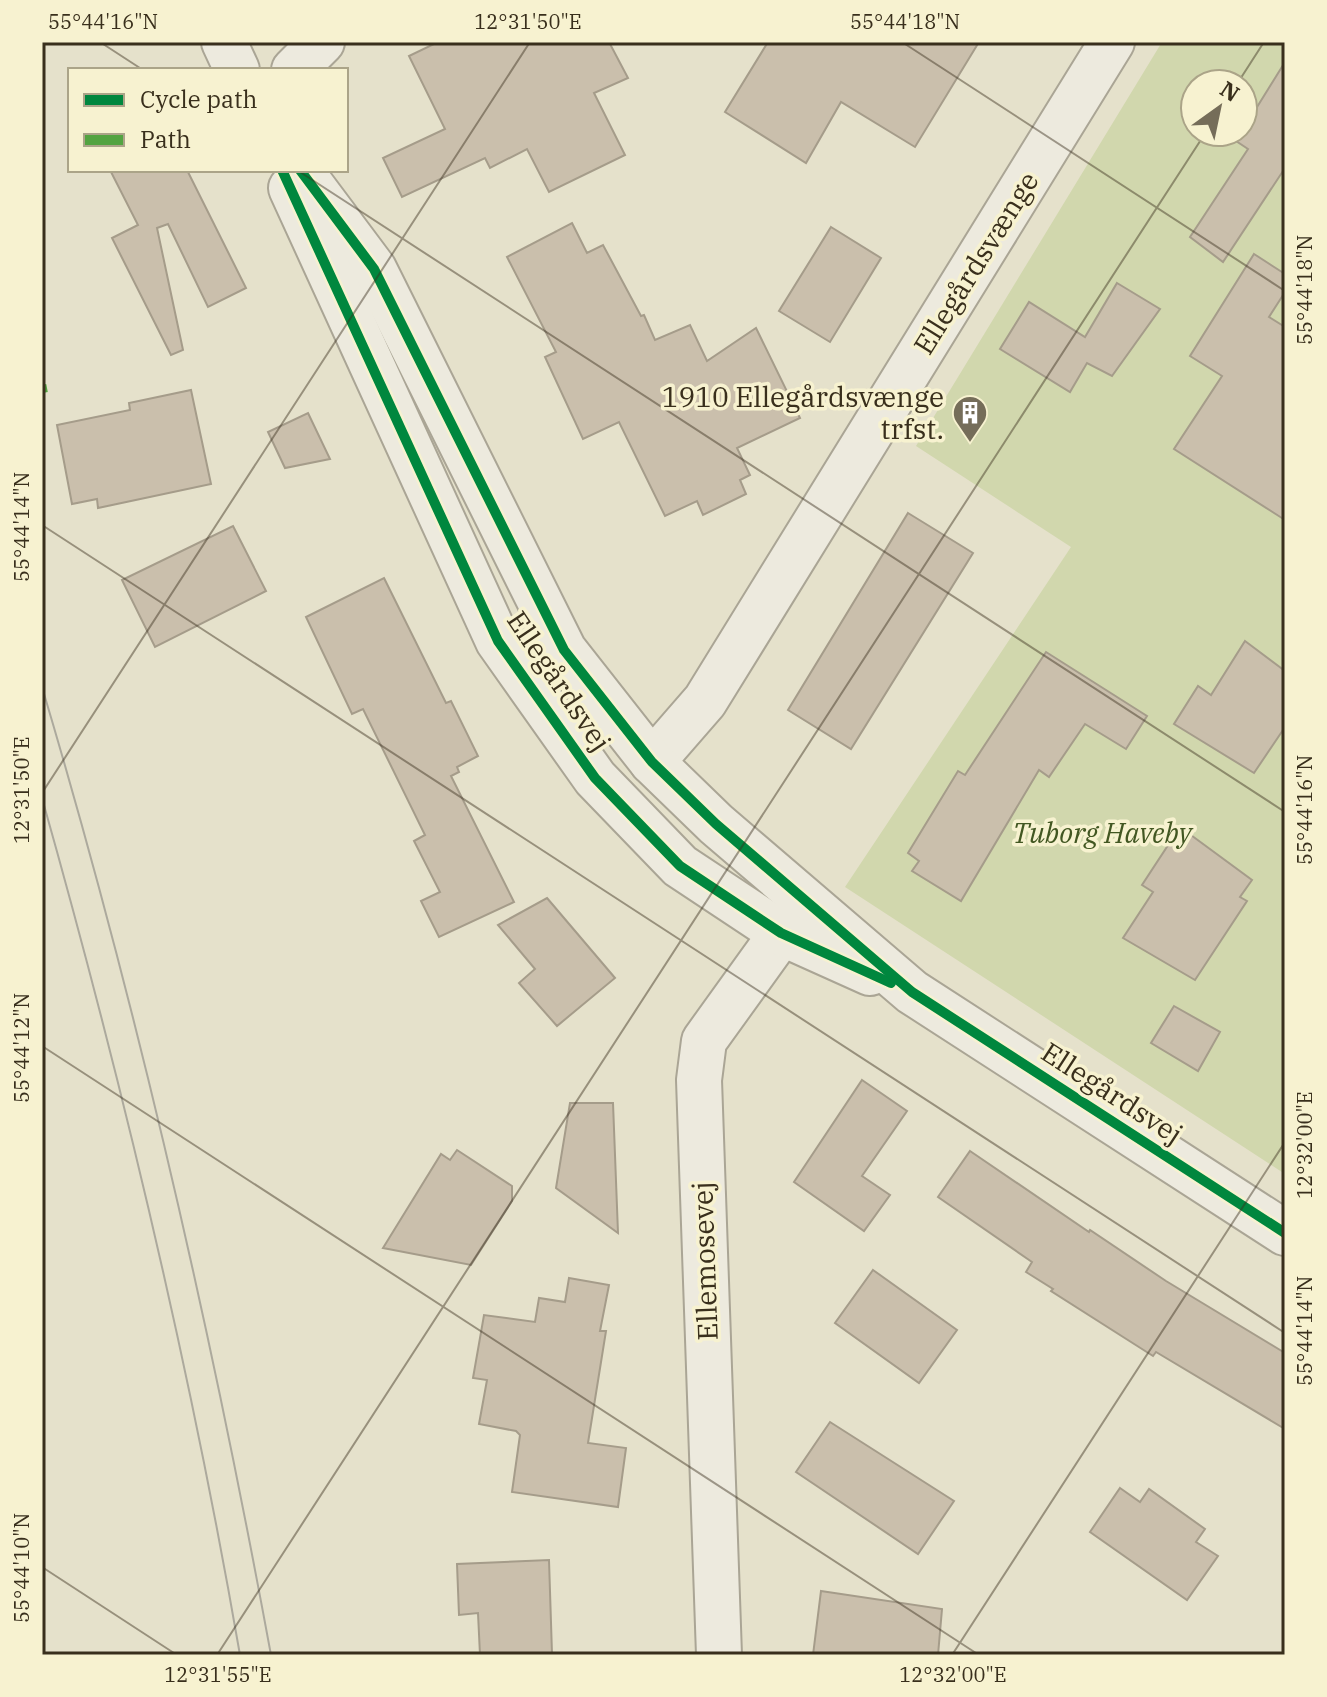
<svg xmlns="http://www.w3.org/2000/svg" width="1327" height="1697" viewBox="0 0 1327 1697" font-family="'IBM Plex Serif',serif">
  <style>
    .green { fill: #d1d7ad; fill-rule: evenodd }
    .building { fill: #cabfac; stroke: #a59c8a; stroke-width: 2 }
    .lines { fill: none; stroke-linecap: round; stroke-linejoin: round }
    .minor-casing { stroke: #aaa595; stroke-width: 48 }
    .tertiary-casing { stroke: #aaa595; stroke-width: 48 }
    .minor { stroke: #edeade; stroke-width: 44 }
    .tertiary { stroke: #edeade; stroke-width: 44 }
    .tram { stroke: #aca99d; stroke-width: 2 }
    .quiet { stroke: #53a441; stroke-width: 8; stroke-dasharray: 16 8; stroke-linecap: butt }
    .cycleway-casing { stroke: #f7f2d0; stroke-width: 15 }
    .cycleway { stroke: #00873e; stroke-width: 10 }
    .ticks { fill: none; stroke: #392f1c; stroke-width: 2; stroke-opacity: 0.45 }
    .labels { text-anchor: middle; stroke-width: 7; stroke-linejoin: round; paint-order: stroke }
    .street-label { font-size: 28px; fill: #392f1c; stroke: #f7f2d0 }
    .poi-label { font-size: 28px; fill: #392f1c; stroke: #f7f2d0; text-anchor: end }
    .park-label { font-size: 28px; font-style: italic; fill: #425722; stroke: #f7f2d0 }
    .neatline { fill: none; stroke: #392f1c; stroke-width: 3 }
    .ticks-label { font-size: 20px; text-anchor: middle; fill: #392f1c }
  </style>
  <rect width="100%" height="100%" fill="#e5e1cb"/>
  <path class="green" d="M1162 42H1285V1174L845 887 1071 547 916 446ZM1195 84H1243V132H1195Z"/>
  <g class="building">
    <polygon points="438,42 609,42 628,78 594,93 625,155 549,192 527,149 490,168 485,158 402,197 383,158 445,129 409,56"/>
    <polygon points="768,42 979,42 915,147 841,102 806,163 725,112"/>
    <polygon points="1285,62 1285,173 1283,171 1223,262 1190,237 1248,149 1236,141"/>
    <polygon points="110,170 187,170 246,288 208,307 168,224 157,228 183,350 171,355 112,238 138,225"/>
    <polygon points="572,223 587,253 603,245 641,316 644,315 655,340 690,325 707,361 756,328 800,418 737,448 750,475 740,480 746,494 703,515 697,501 665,516 619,422 583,439 545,357 556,352 507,257"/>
    <polygon points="831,227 881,258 830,342 779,311"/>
    <polygon points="1254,254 1285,274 1285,292 1269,317 1285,327 1285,520 1174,449 1222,376 1190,356"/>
    <polygon points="1117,283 1160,309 1112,376 1087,363 1070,392 1000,349 1029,302 1085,337"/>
    <polygon points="191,390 211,484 98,508 97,499 72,504 57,425 130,410 129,403"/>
    <polygon points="308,413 330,459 285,468 268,432"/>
    <polygon points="908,513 973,553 851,749 788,710"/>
    <polygon points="233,526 266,591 155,647 122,580"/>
    <polygon points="384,578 446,703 451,701 478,756 457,767 459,772 451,776 514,902 439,937 421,901 440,892 414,841 425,835 363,709 352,714 306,617"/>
    <polygon points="1245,641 1285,671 1285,727 1254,773 1174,724 1198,686 1211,695"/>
    <polygon points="1046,652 1147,716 1126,749 1085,724 1049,777 1039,770 961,901 912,871 919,861 908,853 958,771 965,775"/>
    <polygon points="1180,827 1252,880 1240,897 1247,901 1195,980 1123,938 1153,892 1142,885"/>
    <polygon points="547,898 615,978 557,1026 519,983 535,969 498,925"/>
    <polygon points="1174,1006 1220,1032 1198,1071 1151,1043"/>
    <polygon points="862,1080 907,1111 862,1176 890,1195 864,1231 794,1182"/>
    <polygon points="570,1103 613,1103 618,1233 556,1188"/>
    <polygon points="457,1150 512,1186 512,1201 471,1265 383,1248 441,1154 450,1160"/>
    <polygon points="970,1151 1089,1232 1090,1230 1166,1281 1285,1353 1285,1429 1156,1352 1153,1356 1051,1291 1053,1289 1026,1272 1032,1262 938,1197"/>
    <polygon points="873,1270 957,1330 919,1383 835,1323"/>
    <polygon points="569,1278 609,1285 600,1331 606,1331 588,1443 626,1448 618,1507 512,1492 520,1435 516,1431 479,1424 487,1380 473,1378 484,1315 535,1322 539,1298 565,1302"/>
    <polygon points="830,1422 954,1501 918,1554 796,1472"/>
    <polygon points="1120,1488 1140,1502 1149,1489 1205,1529 1196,1542 1218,1556 1187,1600 1090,1532"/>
    <polygon points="549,1560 552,1654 480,1655 478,1613 459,1615 457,1564"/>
    <polygon points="821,1591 942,1609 938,1655 813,1655"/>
  </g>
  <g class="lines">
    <defs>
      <g id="minor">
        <polyline points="294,70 322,42"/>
        <polyline points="652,762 705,701 1112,42"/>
        <polyline points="719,1655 699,1080 704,1041 804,902"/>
      </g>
      <g id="tertiary">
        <polyline points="224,42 237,70"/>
        <polyline points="300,170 374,269 564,650 652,762 716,824 912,992 1285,1233"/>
        <polyline points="291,188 498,641 595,778 680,866 781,933 870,973"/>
      </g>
    </defs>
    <use href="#minor" class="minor-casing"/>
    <use href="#tertiary" class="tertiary-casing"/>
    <use href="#minor" class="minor"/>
    <use href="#tertiary" class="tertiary"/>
    <g class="tram">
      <path d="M42 687C137 1005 211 1329 271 1655"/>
      <path d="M42 798C122 1081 190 1366 240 1655"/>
    </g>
    <polyline class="quiet" points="42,389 47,388"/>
    <defs>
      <g id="cycleway">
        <polyline points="282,170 498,641 595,778 680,866 781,933 891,983"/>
        <polyline points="300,170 374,269 564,650 652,762 716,824 912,992 1285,1233"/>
      </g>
    </defs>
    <use href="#cycleway" class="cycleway-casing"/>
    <use href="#cycleway" class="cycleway"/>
  </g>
  <path class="ticks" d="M100 42 143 70M902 42 1285 291M1237 84 1264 42M297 170 1285 812M42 525 1285 1333M42 793 530 42M42 1046 979 1655M42 1567 177 1655M217 1655 1206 132M952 1655 1285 1142"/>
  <defs>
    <symbol id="building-pin" viewBox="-11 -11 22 30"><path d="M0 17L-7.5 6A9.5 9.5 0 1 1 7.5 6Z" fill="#756d59" stroke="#f7f2d0"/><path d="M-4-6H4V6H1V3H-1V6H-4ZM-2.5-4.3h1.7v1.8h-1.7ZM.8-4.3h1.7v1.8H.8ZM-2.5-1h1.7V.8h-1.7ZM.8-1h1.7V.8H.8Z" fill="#fff"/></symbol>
  </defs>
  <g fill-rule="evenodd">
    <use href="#building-pin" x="950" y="393" width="40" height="54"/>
  </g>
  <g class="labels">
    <g class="street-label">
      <text transform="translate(976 263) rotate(-58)" y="10">Ellegårdsvænge</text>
      <text transform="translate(559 681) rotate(56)" y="10">Ellegårdsvej</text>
      <text transform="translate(1112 1093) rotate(33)" y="10">Ellegårdsvej</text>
      <text transform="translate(705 1261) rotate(-92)" y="10">Ellemosevej</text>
    </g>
    <g class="poi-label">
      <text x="944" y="407">1910 Ellegårdsvænge<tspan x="944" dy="32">trfst.</tspan></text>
    </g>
    <g class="park-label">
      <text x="1102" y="843">Tuborg Haveby</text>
    </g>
  </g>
  <rect width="1327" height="1697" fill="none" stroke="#f7f2d0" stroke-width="88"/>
  <rect x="68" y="68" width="280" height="104" fill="#f7f2d0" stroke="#aba488" stroke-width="2"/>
  <rect x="84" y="94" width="40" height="12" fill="#00873e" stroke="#aba488" stroke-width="2"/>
  <text x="140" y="108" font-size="24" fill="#392f1c">Cycle path</text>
  <rect x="84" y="134" width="40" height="12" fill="#53a441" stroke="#aba488" stroke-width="2"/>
  <text x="140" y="148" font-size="24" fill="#392f1c">Path</text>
  <g transform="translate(1219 108) rotate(33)"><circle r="38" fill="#f7f2d0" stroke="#aba488" stroke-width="2"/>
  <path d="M0-6L14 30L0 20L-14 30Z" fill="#756d59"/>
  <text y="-12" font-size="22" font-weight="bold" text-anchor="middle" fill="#392f1c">N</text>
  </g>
  <rect x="44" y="44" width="1239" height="1609" class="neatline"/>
  <g class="ticks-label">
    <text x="103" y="29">55°44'16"N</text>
    <text x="528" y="29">12°31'50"E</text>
    <text x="905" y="29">55°44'18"N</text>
    <text transform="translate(1305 290) rotate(-90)" y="7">55°44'18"N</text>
    <text transform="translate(22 527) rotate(-90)" y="7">55°44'14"N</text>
    <text transform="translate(22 790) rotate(-90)" y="7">12°31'50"E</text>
    <text transform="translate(1305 810) rotate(-90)" y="7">55°44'16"N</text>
    <text transform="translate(22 1048) rotate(-90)" y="7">55°44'12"N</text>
    <text transform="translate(1305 1145) rotate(-90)" y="7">12°32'00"E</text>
    <text transform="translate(1305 1331) rotate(-90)" y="7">55°44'14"N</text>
    <text transform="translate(22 1568) rotate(-90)" y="7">55°44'10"N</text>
    <text x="218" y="1682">12°31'55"E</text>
    <text x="953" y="1682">12°32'00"E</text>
  </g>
</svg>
